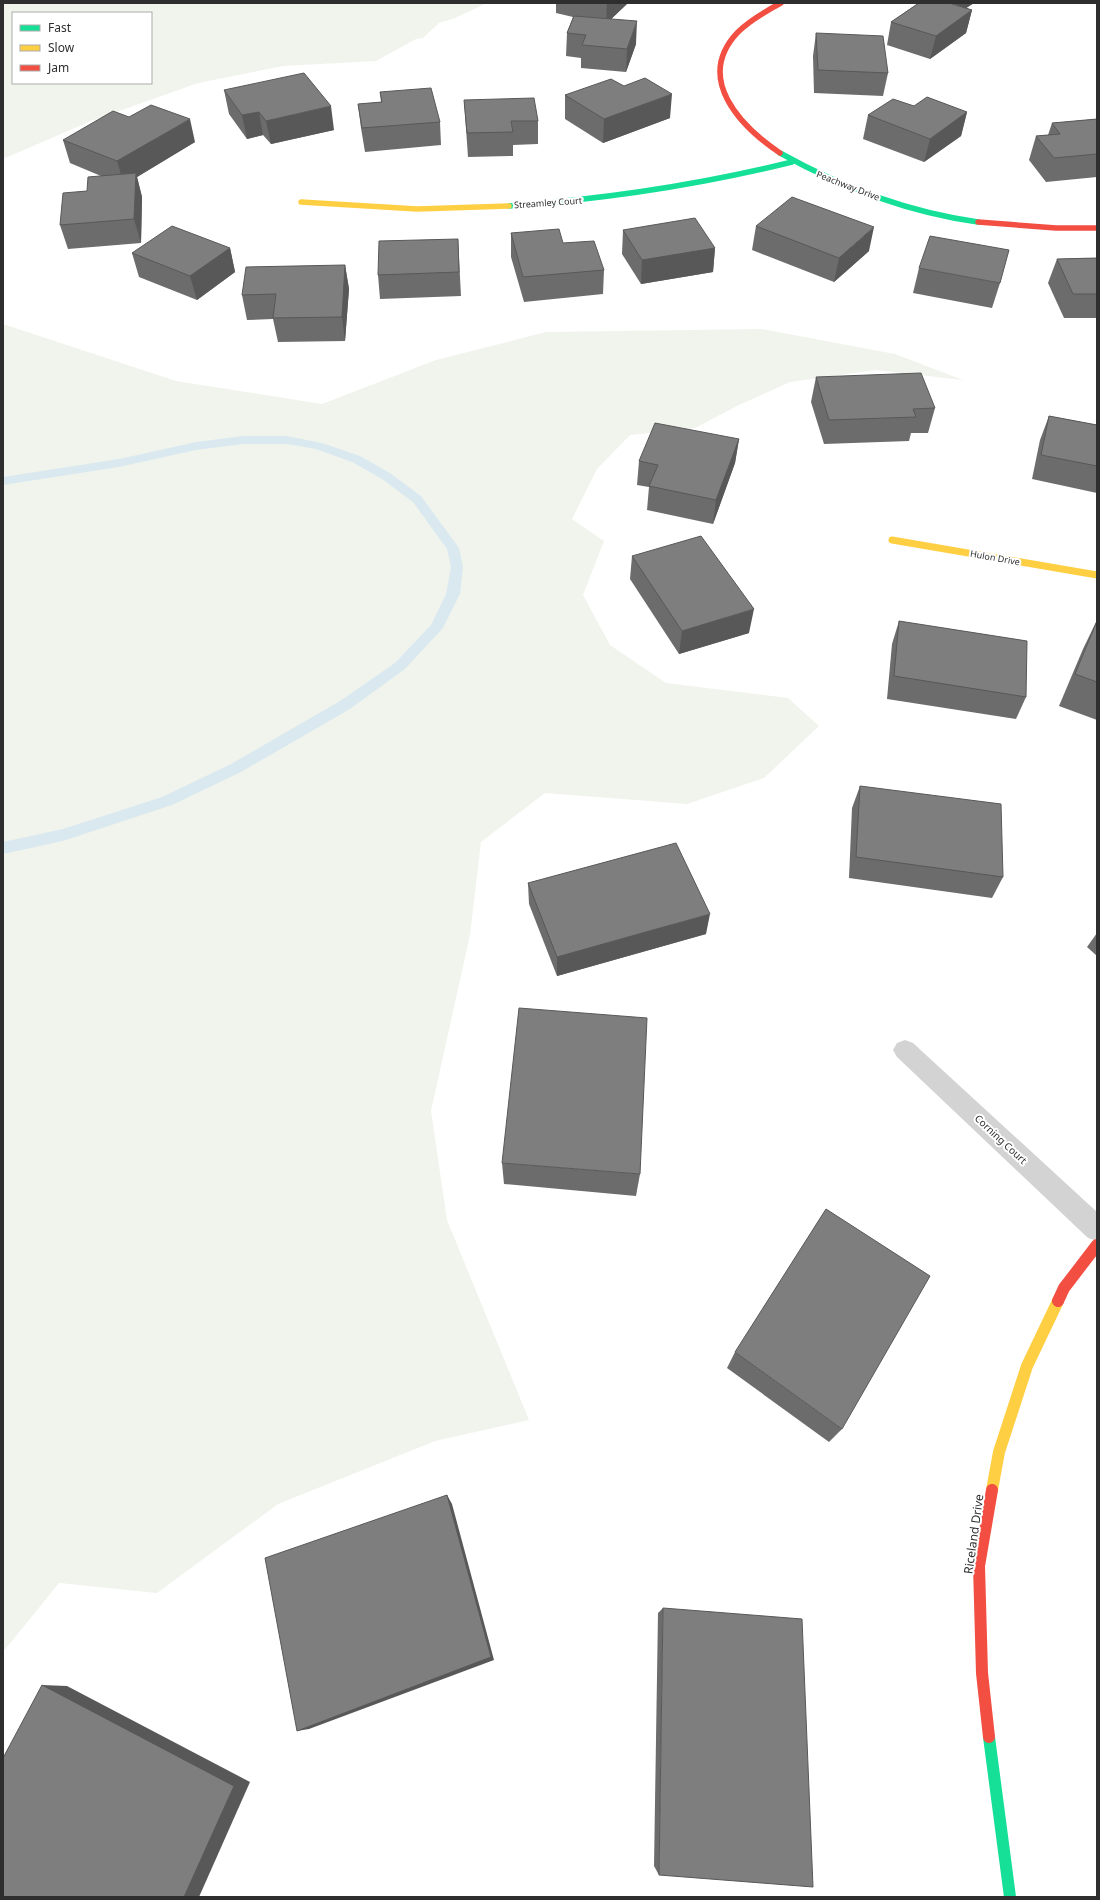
<svg xmlns="http://www.w3.org/2000/svg" width="1100" height="1900" viewBox="0 0 1100 1900" font-family="'Noto Sans',sans-serif">
  <style>
    .green { fill: #f1f4ec; fill-rule: evenodd }
    .lines { fill: none; stroke-linecap: round; stroke-linejoin: round }
    .stream { fill: #dae9f0; fill-rule: evenodd }
    .street { fill: #d3d3d3; fill-rule: evenodd }
    .fast-far1 { stroke: #16e098; stroke-width: 5.5 }
    .fast { stroke: #16e098; stroke-width: 12 }
    .slow-far2 { stroke: #ffcf43; stroke-width: 5.5 }
    .slow-far1 { stroke: #ffcf43; stroke-width: 7 }
    .slow { stroke: #ffcf43; stroke-width: 12 }
    .jam-far1 { stroke: #f24e42; stroke-width: 5.5 }
    .jam { stroke: #f24e42; stroke-width: 12 }
    .wall { fill: #6c6c6c }
    .shaded-wall { fill: #585858 }
    .building { fill: #7e7e7e; stroke: #585858 }
    .labels { text-anchor: middle; stroke-width: 4; stroke-linejoin: round; paint-order: stroke }
    .far-street-label { font-size: 9px; fill: #2e2e2e; stroke: #fff }
    .street-label { font-size: 10px; fill: #2e2e2e; stroke: #fff }
    .near-street-label { font-size: 12px; fill: #2e2e2e; stroke: #fff }
  </style>
  <rect width="100%" height="100%" fill="#fff"/>
  <g class="green">
    <path d="M3 3H487L455 18 439 23 423 38 416 39 376 61 283 66 198 83 91 121 3 159ZM13 13H151V83H13Z"/>
    <polygon points="3,324 176,381 322,404 436,360 546,332 762,329 895,354 963,380 876,370 790,382 739,405 695,428 630,435 597,469 572,519 604,541 583,595 610,645 666,683 788,698 819,726 764,778 687,804 545,793 481,842 470,935 431,1111 447,1220 529,1420 435,1441 278,1504 157,1593 59,1583 3,1652"/>
  </g>
  <g class="lines">
    <polygon class="stream" points="243,436 287,436 322,443 360,456 390,473 421,496 459,548 463,567 460,594 443,628 405,669 350,709 241,772 172,805 63,841 3,854 3,842 63,829 162,797 231,764 340,701 395,663 431,625 446,594 451,567 447,549 413,502 382,479 352,462 316,449 287,444 243,444 196,450 119,467 3,485 3,477 119,459 196,442"/>
    <polygon class="street" points="905,1040 913,1043 1097,1212 1097,1241 1088,1238 897,1057 893,1050 897,1043"/>
    <g class="fast-far1">
      <path d="M780 153C843 188 907 212 978 222"/>
      <path d="M509 206C605 199 699 185 792 162"/>
    </g>
    <polyline class="fast" points="989,1737 1010,1897"/>
    <polyline class="slow-far2" points="301,202 417,209 509,206"/>
    <polyline class="slow-far1" points="892,540 1097,575"/>
    <polyline class="slow" points="992,1490 999,1452 1027,1366 1058,1301"/>
    <g class="jam-far1">
      <path d="M780 153C740 126 694 78 738 32 750 20 766 11 781 3"/>
      <polyline points="978,222 1056,228 1097,228"/>
    </g>
    <g class="jam">
      <polyline points="1058,1301 1064,1288 1097,1245"/>
      <polyline points="989,1737 982,1673 979,1566 992,1490"/>
    </g>
  </g>
  <g class="wall">
    <polygon points="556,3 628,3 611,19 636,44 626,72 581,68 581,58 566,56 567,33 573,17 556,13"/>
    <polygon points="914,3 974,3 966,8 972,10 966,33 930,59 887,45 891,22 917,4"/>
    <polygon points="816,33 888,73 883,96 814,93 813,56"/>
    <polygon points="624,86 670,118 603,143 565,119 565,95"/>
    <polygon points="224,90 334,130 271,144 263,135 247,139 229,114"/>
    <polygon points="380,92 440,122 441,145 365,152 361,128 358,104 381,102"/>
    <polygon points="464,100 538,121 538,144 513,145 513,156 468,157"/>
    <polygon points="914,106 967,112 961,136 924,162 863,139 868,115"/>
    <polygon points="1097,119 1097,177 1046,182 1029,160 1036,136 1048,135 1052,123"/>
    <polygon points="63,140 195,142 137,177 142,197 141,243 68,249 60,225 87,191 101,176 70,163"/>
    <polygon points="756,226 869,251 834,282 752,250"/>
    <polygon points="623,230 715,248 713,272 641,284 622,254"/>
    <polygon points="511,233 563,243 604,270 603,294 524,302 511,257"/>
    <polygon points="458,239 461,296 380,299 378,275"/>
    <polygon points="230,248 235,272 197,300 139,277 132,253"/>
    <polygon points="1097,258 1097,318 1064,318 1048,283 1057,259"/>
    <polygon points="345,265 349,289 345,341 278,342 273,319 247,320 242,295"/>
    <polygon points="919,268 1000,283 992,308 913,293"/>
    <polygon points="816,377 935,408 928,433 911,433 909,441 824,444 811,402"/>
    <polygon points="1049,416 1097,425 1097,493 1032,479 1040,440"/>
    <polygon points="739,439 735,463 713,524 647,510 649,487 637,485 639,461"/>
    <polygon points="632,556 749,633 679,654 630,579"/>
    <polygon points="1097,620 1097,720 1059,706 1083,649"/>
    <polygon points="899,621 1026,697 1016,719 887,699 892,644"/>
    <polygon points="860,786 1003,877 992,898 849,878 852,808"/>
    <polygon points="528,883 706,934 557,976 529,904"/>
    <polygon points="1097,933 1097,956 1087,947"/>
    <polygon points="502,1163 640,1174 636,1196 504,1184"/>
    <polygon points="735,1352 842,1429 829,1442 727,1368"/>
    <polygon points="663,1608 659,1875 654,1866 658,1613"/>
  </g>
  <g class="shaded-wall">
    <polygon points="607,3 628,3 606,24"/>
    <polygon points="957,3 974,3 954,16"/>
    <polygon points="972,10 966,33 930,59 936,36"/>
    <polygon points="637,21 636,44 626,72 627,49"/>
    <polygon points="672,94 670,118 603,143 604,119"/>
    <polygon points="331,106 334,130 271,144 266,121"/>
    <polygon points="259,112 263,135 247,139 242,115"/>
    <polygon points="967,112 961,136 924,162 930,139"/>
    <polygon points="190,119 195,142 137,177 142,197 141,243 117,161"/>
    <polygon points="874,227 869,251 834,282 839,258"/>
    <polygon points="230,248 235,272 197,300 190,276"/>
    <polygon points="715,248 713,272 641,284 642,260"/>
    <polygon points="345,265 349,289 345,341 342,317"/>
    <polygon points="739,439 735,463 713,524 716,500"/>
    <polygon points="754,609 749,633 679,654 682,631"/>
    <polygon points="710,914 706,934 557,976 557,957"/>
    <polygon points="447,1495 452,1504 494,1660 309,1729 297,1731"/>
    <polygon points="42,1685 67,1686 250,1782 199,1897 184,1897"/>
  </g>
  <g class="building">
    <polygon points="919,3 949,3 972,10 936,36 891,22"/>
    <polygon points="574,16 637,21 627,49 582,45 586,35 567,33"/>
    <polygon points="816,33 883,36 888,73 818,70"/>
    <polygon points="304,73 331,106 266,121 259,112 242,115 224,90"/>
    <polygon points="645,78 672,94 604,119 565,95 611,79 624,86"/>
    <polygon points="431,88 440,122 362,128 358,104 382,102 380,92"/>
    <polygon points="927,97 967,112 930,139 868,115 893,99 914,106"/>
    <polygon points="534,98 538,121 511,121 513,132 467,133 464,100"/>
    <polygon points="151,105 190,119 117,161 63,140 113,111 129,117"/>
    <polygon points="1097,119 1097,154 1054,158 1036,136 1060,134 1052,123"/>
    <polygon points="136,173 134,219 60,225 63,193 87,191 88,177"/>
    <polygon points="792,197 874,227 839,258 756,226"/>
    <polygon points="695,218 715,248 642,260 623,230"/>
    <polygon points="172,226 230,248 190,276 132,253"/>
    <polygon points="559,229 563,243 594,241 604,270 523,277 511,233"/>
    <polygon points="930,236 1009,250 1000,283 919,268"/>
    <polygon points="458,239 459,272 378,275 379,241"/>
    <polygon points="1097,258 1097,294 1073,294 1057,259"/>
    <polygon points="345,265 342,317 273,318 276,294 242,295 246,267"/>
    <polygon points="921,373 935,408 913,409 916,417 829,420 816,377"/>
    <polygon points="1049,416 1097,425 1097,466 1041,455"/>
    <polygon points="655,423 739,439 716,500 649,486 658,465 639,461"/>
    <polygon points="701,536 754,609 682,631 632,556"/>
    <polygon points="899,621 1027,641 1026,697 894,676"/>
    <polygon points="1097,621 1097,682 1075,674"/>
    <polygon points="860,786 1001,804 1003,877 856,857"/>
    <polygon points="676,843 710,914 557,957 528,883"/>
    <polygon points="519,1008 647,1018 640,1174 502,1163"/>
    <polygon points="826,1209 930,1276 842,1429 735,1352"/>
    <polygon points="447,1495 491,1657 297,1731 265,1558"/>
    <polygon points="663,1608 802,1619 813,1887 659,1875"/>
    <polygon points="42,1685 234,1786 184,1897 3,1897 3,1758"/>
  </g>
  <g class="labels">
    <g class="far-street-label">
      <text transform="translate(848 186) rotate(21)" y="3">Peachway Drive</text>
      <text transform="translate(548 203) rotate(-4)" y="3">Streamley Court</text>
      <text transform="translate(995 558) rotate(10)" y="3">Hulon Drive</text>
    </g>
    <g class="street-label">
      <text transform="translate(1001 1139) rotate(43)" y="4">Corning Court</text>
    </g>
    <g class="near-street-label">
      <text transform="translate(974 1534) rotate(-82)" y="4">Riceland Drive</text>
    </g>
  </g>
  <rect width="1100" height="1900" fill="none" stroke="#2e2e2e" stroke-width="8"/>
  <rect x="12" y="12" width="140" height="72" fill="#ffffff" stroke="#ababab"/>
  <rect x="20" y="25" width="20" height="6" fill="#16e098" stroke="#ababab"/>
  <text x="48" y="32" font-size="12" fill="#2e2e2e">Fast</text>
  <rect x="20" y="45" width="20" height="6" fill="#ffcf43" stroke="#ababab"/>
  <text x="48" y="52" font-size="12" fill="#2e2e2e">Slow</text>
  <rect x="20" y="65" width="20" height="6" fill="#f24e42" stroke="#ababab"/>
  <text x="48" y="72" font-size="12" fill="#2e2e2e">Jam</text>
</svg>
